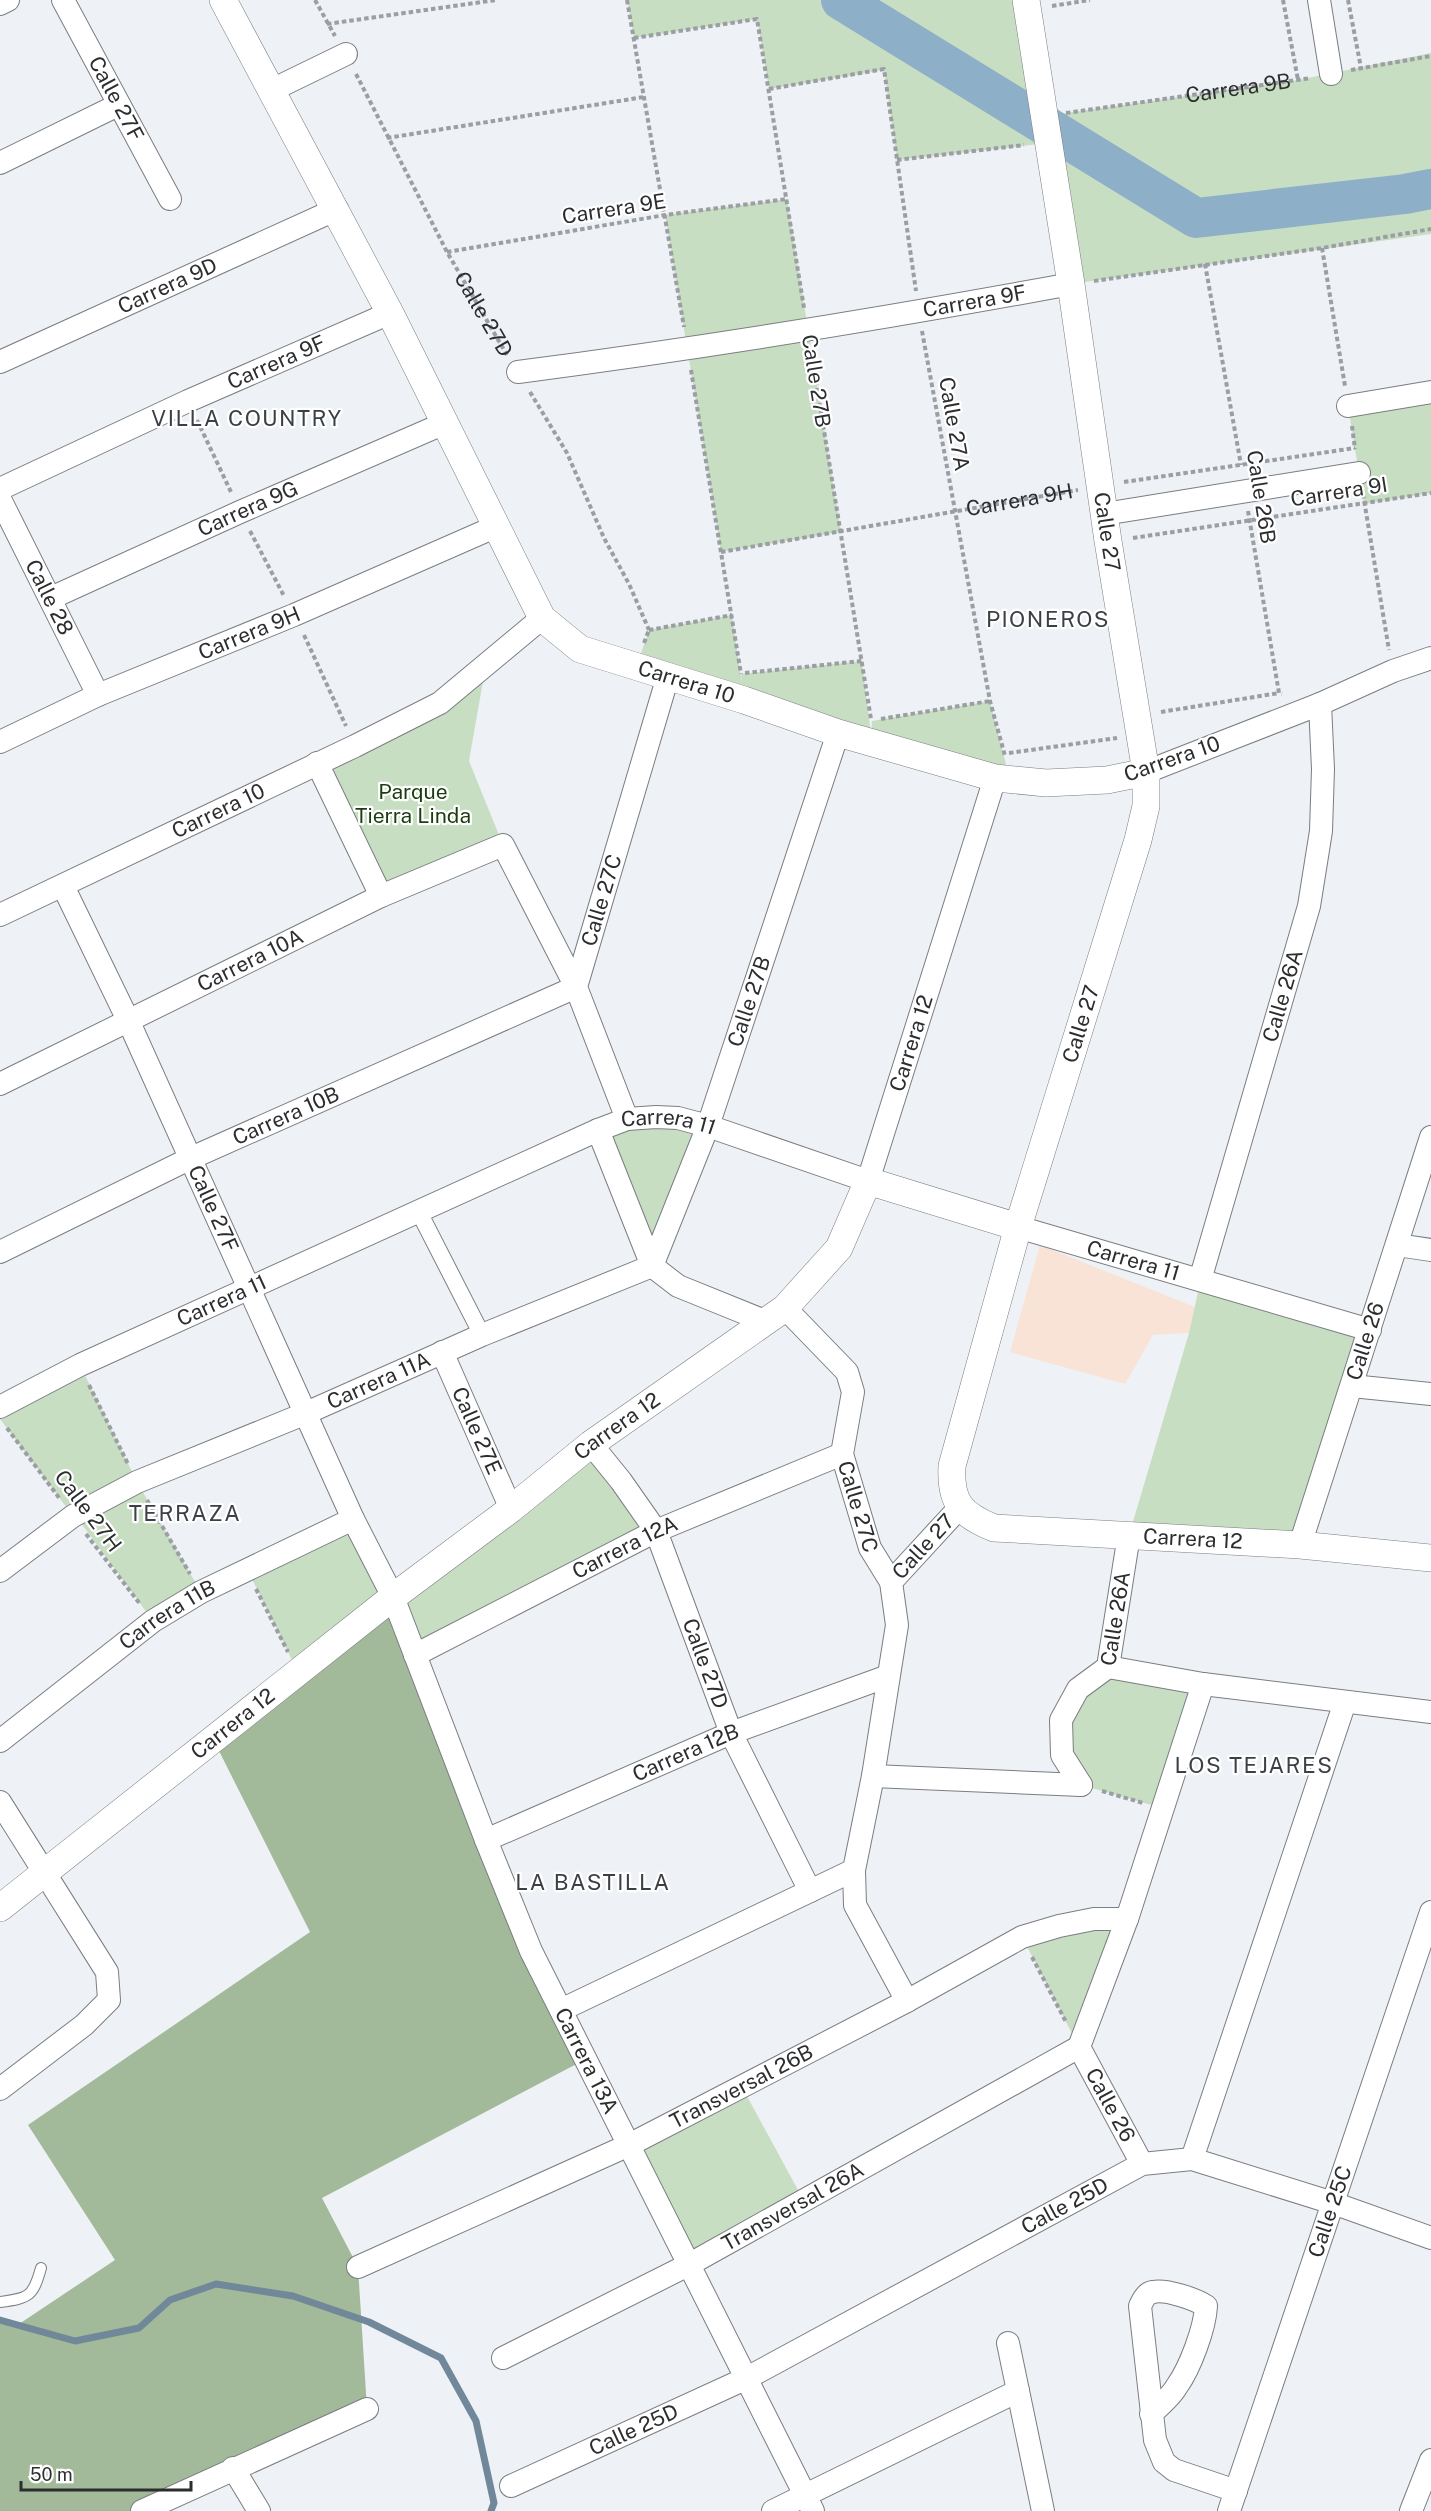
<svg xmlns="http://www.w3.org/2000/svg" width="1431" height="2511" viewBox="0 0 1431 2511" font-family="'Public Sans',sans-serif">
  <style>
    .education { fill: #f9e3d6 }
    .green { fill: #c8dec2 }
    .forest { fill: #a2ba9a }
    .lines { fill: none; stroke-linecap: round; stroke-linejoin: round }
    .stream { stroke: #708899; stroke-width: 7 }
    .river { stroke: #8dafc7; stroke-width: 40 }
    .service-casing { stroke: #7a7d82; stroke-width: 12 }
    .pedestrian-casing { stroke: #7a7d82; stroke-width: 18 }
    .minor-casing { stroke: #7a7d82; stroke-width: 24 }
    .tertiary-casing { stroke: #7a7d82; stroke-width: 28 }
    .path { stroke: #9b9ea2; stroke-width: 4; stroke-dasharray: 4.5 3; stroke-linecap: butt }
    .service { stroke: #fff; stroke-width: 10 }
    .pedestrian { stroke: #fff; stroke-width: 16 }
    .minor { stroke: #fff; stroke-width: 22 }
    .tertiary { stroke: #fff; stroke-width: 27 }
    .labels { text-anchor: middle; stroke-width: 4.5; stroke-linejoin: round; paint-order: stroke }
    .street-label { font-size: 21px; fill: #2c2d2f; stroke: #fff }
    .park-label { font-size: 21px; fill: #1b3c0e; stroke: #fff }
    .neighbourhood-label { font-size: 22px; letter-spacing: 1.5px; fill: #3c3f43; stroke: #fff }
  </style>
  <rect width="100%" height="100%" fill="#eef2f7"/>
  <polygon class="education" points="1040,1245 1195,1307 1189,1333 1153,1335 1125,1384 1010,1352"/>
  <g class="green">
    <polygon points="627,0 1026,0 1045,116 1298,80 1431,53 1431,234 1071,284 1048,143 897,160 884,70 769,89 757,19 634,38"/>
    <polygon points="787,199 841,532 721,552 665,215"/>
    <polygon points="1431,392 1431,493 1364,504 1348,406"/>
    <polygon points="732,615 742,684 741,674 862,661 871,735 872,721 990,701 1010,780 636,668 649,630"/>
    <polygon points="486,664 469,761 503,845 381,896 317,763"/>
    <polygon points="627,1119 702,1129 652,1266 598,1130"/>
    <polygon points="1198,1292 1370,1330 1300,1545 1129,1535 1189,1333"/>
    <polygon points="80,1365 137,1482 201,1592 153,1621 78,1519 73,1516 0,1419 0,1407"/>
    <polygon points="591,1444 656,1531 415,1655 298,1672 247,1569 353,1519 393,1597"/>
    <polygon points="1108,1667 1203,1684 1162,1808 1081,1785 1062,1755 1078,1689"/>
    <polygon points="1127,1919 1079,2047 1022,1937"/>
    <polygon points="742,2087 804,2201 690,2264 629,2145"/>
  </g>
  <polygon class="forest" points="393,1597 586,2059 322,2198 358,2267 367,2409 151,2511 0,2511 0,2319 16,2326 115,2260 28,2125 310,1932 213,1739"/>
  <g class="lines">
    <polyline class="stream" points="0,2320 75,2341 139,2328 170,2300 216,2284 293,2296 369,2322 441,2358 476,2421 494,2503 491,2511"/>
    <polyline class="river" points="841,0 1196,218 1405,194 1431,189"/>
    <defs>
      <path id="service" d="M0 2302C29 2298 33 2297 41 2268"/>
      <polyline id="pedestrian" points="419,1212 482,1335"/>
      <g id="minor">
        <path id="s4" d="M63 0 170 199"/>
        <polyline points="1319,0 1331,74"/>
        <polyline points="0,4 8,0"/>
        <polyline points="272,90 346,54"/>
        <polyline points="0,163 118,105"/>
        <path id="s5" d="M0 362 337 209"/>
        <path id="s6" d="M518 372C703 348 887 318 1071 284"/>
        <polyline points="1348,406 1431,392"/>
        <path id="s7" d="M0 489 188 401 390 313"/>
        <path id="s8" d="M0 499 98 695"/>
        <polyline points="1104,514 1359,473"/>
        <path id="s9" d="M51 598 240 512 445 423"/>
        <path id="s10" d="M0 742 98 695 294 615 497 526"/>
        <polyline points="317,763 381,896"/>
        <polyline points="1146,772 1320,704 1393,671 1431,658"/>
        <path id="s11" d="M63 886 128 1020 353 1519 393 1597 486 1840 531 1951 813 2511"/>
        <path id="s12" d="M0 915 355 746 440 703 542 618"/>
        <path id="s13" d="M0 1084 381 896 503 845 576 987 189 1159 0 1252"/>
        <path id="s14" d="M627 1119 576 987 668 676"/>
        <polyline points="598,1130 652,1266 678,1286 767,1322"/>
        <path id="s15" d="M1018 1227 1370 1330"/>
        <polyline points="1397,1245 1431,1250"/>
        <path id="s16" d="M652 1266 708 1126 838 733"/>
        <path id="s17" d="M1200 1280 1309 906 1321 831 1323 769 1320 704"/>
        <path id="s18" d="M785 1308 847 1372 853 1392 842 1454 870 1548 891 1582 897 1625 873 1776 854 1870 855 1905 907 2001"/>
        <path id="s19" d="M442 1352 511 1509"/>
        <polyline points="1352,1386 1431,1394"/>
        <path id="s20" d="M0 1407 80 1365 598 1130 627 1119 656 1117 678 1118 708 1126 868 1181 995 778"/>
        <path id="s21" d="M591 1444 621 1481 656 1531 731 1733 810 1891"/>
        <path id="s22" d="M1300 1545 1431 1137"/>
        <path id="s23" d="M0 1571 73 1516 137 1482 304 1414 482 1335 652 1266"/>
        <path id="s24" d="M891 1582 960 1507"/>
        <path id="s25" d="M415 1655 656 1531 842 1454"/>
        <polyline points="1108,1667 1203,1684 1431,1712"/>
        <path id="s26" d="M0 1741 153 1621 201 1592 353 1519"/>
        <polyline points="873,1776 1081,1785"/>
        <path id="s27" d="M1081 1785 1062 1755 1061 1720 1078 1689 1108 1667 1129 1535"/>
        <polyline points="0,1802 107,1972 109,2000 84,2025 0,2089"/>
        <path id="s28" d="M486 1840 731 1733 888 1676"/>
        <polyline points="561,2010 854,1870"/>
        <polyline points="1079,2047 1127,1919 1203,1684"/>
        <path id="s29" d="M1079 2047 1142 2164"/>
        <polyline points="1192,2159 1345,1702"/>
        <path id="s30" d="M358 2267 629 2145 907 2001 1022 1937 1059 1926 1094 1919H1127"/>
        <polyline points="1008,2343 1043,2511"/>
        <path id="s31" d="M503 2358 690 2264 1079 2047"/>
        <path d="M1151 2414C1160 2405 1171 2397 1177 2386 1190 2368 1205 2328 1206 2306 1195 2299 1166 2289 1153 2292 1146 2293 1143 2300 1140 2306L1155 2440 1164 2462 1174 2470 1236 2491"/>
        <polyline points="233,2468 259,2511"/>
        <path id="s32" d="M511 2486 747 2378 1142 2164 1192 2159 1333 2203 1431 2238"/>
        <polyline points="142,2511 367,2409"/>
        <polyline points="773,2511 1018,2391"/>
        <path id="s33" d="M1229 2511 1431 1912"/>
        <polyline points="1411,2511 1431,2460"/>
      </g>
      <g id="tertiary">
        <path id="s34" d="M223 0 390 313 542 618 580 649 744 700 838 733 995 778 1046 783 1107 780 1146 772"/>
        <path id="s35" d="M1026 0 1071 284 1108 541 1146 772V806L1138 840 1018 1227 952 1466C950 1502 961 1515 994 1528L1300 1545 1431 1558"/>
        <path id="s36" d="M0 1908 393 1597 511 1509 591 1444 785 1308 839 1248 868 1181 1018 1227"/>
      </g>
    </defs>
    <use href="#service" class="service-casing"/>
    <use href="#pedestrian" class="pedestrian-casing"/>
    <use href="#minor" class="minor-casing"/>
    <use href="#tertiary" class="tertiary-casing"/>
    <g class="path">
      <polyline points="315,0 335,36"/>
      <polyline points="627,0 684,327"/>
      <polyline points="1283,0 1298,80"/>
      <polyline points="1348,0 1361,68"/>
      <polyline points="1052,6 1090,0"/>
      <polyline points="327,24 496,0"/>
      <polyline points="634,38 757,19 804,308"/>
      <polyline points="1351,70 1431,56"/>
      <path id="s1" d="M356 74 447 252 507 355"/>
      <polyline points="769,89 884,69 916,291"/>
      <path id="s2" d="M1066 113 1311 78"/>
      <polyline points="387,138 644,97"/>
      <polyline points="897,160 1024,145"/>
      <polyline points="1322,248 1345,386"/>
      <polyline points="447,252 665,215 787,199"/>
      <polyline points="1205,264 1241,465"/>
      <polyline points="1094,281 1322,248 1431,229"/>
      <polyline points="922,331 990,701 1005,756"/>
      <polyline points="811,351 871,719"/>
      <polyline points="691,370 741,674"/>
      <polyline points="530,392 567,453 604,538 629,584 649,630"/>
      <polyline points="197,420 231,492"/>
      <polyline points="1352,426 1355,449"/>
      <polyline points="1124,482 1355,448"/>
      <polyline points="1363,494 1389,650"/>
      <polyline points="1248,511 1279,693 1282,694"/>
      <polyline points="250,531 284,596"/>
      <polyline points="1133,538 1431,493"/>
      <path id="s3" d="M721 552 1078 490"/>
      <polyline points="649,630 732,615"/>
      <polyline points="304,635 346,726"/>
      <polyline points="644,643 649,630"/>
      <polyline points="745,673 862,661"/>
      <polyline points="1161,712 1279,693"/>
      <polyline points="881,719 990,701"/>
      <polyline points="1009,753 1117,738"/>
      <polyline points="89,1385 128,1464"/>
      <polyline points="7,1428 60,1499"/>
      <polyline points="147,1500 190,1574"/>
      <polyline points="86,1534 140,1604"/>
      <polyline points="256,1589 288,1652"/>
      <polyline points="1102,1791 1143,1803"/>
      <polyline points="1032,1957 1066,2022"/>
    </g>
    <use href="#service" class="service"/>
    <use href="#pedestrian" class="pedestrian"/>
    <use href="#minor" class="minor"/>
    <use href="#tertiary" class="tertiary"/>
  </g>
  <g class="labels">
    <g class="street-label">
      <text dy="7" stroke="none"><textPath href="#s2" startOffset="174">Carrera 9B</textPath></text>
      <text dy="7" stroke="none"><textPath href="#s4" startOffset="112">Calle 27F</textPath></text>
      <text transform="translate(614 209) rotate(-9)" y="7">Carrera 9E</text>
      <text dy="7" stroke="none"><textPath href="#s5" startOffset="184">Carrera 9D</textPath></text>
      <text dy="7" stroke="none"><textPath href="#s6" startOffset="462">Carrera 9F</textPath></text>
      <text dy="7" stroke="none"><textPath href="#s1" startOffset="272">Calle 27D</textPath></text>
      <text dy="7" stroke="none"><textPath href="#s7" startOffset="304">Carrera 9F</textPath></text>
      <text transform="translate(816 381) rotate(81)" y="7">Calle 27B</text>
      <text transform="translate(954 424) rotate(80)" y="7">Calle 27A</text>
      <text transform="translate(1339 492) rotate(-9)" y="7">Carrera 9I</text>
      <text transform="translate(1261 497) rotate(81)" y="7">Calle 26B</text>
      <text dy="7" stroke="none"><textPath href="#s3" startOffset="303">Carrera 9H</textPath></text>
      <text dy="7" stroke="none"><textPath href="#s9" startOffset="216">Carrera 9G</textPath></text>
      <text dy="7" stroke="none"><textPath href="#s35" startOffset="538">Calle 27</textPath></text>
      <text dy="7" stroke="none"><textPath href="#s8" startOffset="110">Calle 28</textPath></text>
      <text dy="7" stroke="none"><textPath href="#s10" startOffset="272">Carrera 9H</textPath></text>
      <text dy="7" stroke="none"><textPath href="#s34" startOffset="856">Carrera 10</textPath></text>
      <text transform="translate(1172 759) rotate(-19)" y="7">Carrera 10</text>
      <text dy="7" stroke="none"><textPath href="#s12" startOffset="242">Carrera 10</textPath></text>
      <text dy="7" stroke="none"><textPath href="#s14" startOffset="232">Calle 27C</textPath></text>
      <text dy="7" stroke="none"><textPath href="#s13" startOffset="279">Carrera 10A</textPath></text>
      <text dy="7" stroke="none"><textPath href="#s17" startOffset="296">Calle 26A</textPath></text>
      <text dy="7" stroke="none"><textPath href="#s16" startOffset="282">Calle 27B</textPath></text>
      <text transform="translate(1081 1024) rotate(-73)" y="7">Calle 27</text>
      <text dy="7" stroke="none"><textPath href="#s20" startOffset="1086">Carrera 12</textPath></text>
      <text transform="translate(286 1116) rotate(-24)" y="7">Carrera 10B</text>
      <text dy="7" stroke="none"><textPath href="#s20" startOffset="732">Carrera 11</textPath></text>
      <text dy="7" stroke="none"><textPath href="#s11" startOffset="356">Calle 27F</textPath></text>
      <text dy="7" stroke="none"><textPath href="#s15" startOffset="120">Carrera 11</textPath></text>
      <text dy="7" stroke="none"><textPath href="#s20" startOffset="246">Carrera 11</textPath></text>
      <text dy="7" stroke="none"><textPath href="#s22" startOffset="214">Calle 26</textPath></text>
      <text dy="7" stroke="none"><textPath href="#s23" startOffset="426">Carrera 11A</textPath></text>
      <text dy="7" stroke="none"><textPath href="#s36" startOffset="783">Carrera 12</textPath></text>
      <text dy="7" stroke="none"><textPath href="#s19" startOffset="86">Calle 27E</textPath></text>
      <text dy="7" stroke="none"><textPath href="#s18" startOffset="228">Calle 27C</textPath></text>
      <text transform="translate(88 1511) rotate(53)" y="7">Calle 27H</text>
      <text dy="7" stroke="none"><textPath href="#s35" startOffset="1785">Carrera 12</textPath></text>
      <text dy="7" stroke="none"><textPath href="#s24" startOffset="48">Calle 27</textPath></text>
      <text dy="7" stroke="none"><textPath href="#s25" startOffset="236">Carrera 12A</textPath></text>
      <text dy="7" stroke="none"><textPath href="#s27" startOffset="192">Calle 26A</textPath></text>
      <text dy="7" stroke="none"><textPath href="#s26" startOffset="210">Carrera 11B</textPath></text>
      <text dy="7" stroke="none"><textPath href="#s21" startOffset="250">Calle 27D</textPath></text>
      <text dy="7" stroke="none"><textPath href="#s36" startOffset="297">Carrera 12</textPath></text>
      <text dy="7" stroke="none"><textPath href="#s28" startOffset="218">Carrera 12B</textPath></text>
      <text dy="7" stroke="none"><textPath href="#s11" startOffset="1287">Carrera 13A</textPath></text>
      <text dy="7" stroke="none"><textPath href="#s30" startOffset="424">Transversal 26B</textPath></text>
      <text dy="7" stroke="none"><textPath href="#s29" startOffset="66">Calle 26</textPath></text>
      <text dy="7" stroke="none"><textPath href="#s32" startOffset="621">Calle 25D</textPath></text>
      <text dy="7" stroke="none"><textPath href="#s31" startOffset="327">Transversal 26A</textPath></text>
      <text dy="7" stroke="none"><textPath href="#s33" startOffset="316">Calle 25C</textPath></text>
      <text dy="7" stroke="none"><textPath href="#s32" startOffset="135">Calle 25D</textPath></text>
    </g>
    <g class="park-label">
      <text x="413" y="799">Parque<tspan x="413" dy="24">Tierra Linda</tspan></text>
    </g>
    <g class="neighbourhood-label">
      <text x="247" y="426">VILLA COUNTRY</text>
      <text x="1048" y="627">PIONEROS</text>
      <text x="185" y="1521">TERRAZA</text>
      <text x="1254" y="1773">LOS TEJARES</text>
      <text x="593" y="1890">LA BASTILLA</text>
    </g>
  </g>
  <path d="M21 2481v9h170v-9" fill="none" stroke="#2c2d2f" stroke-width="3"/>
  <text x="30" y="2481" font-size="18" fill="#2c2d2f" stroke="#ffffff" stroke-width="4.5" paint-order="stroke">50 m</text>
</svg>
